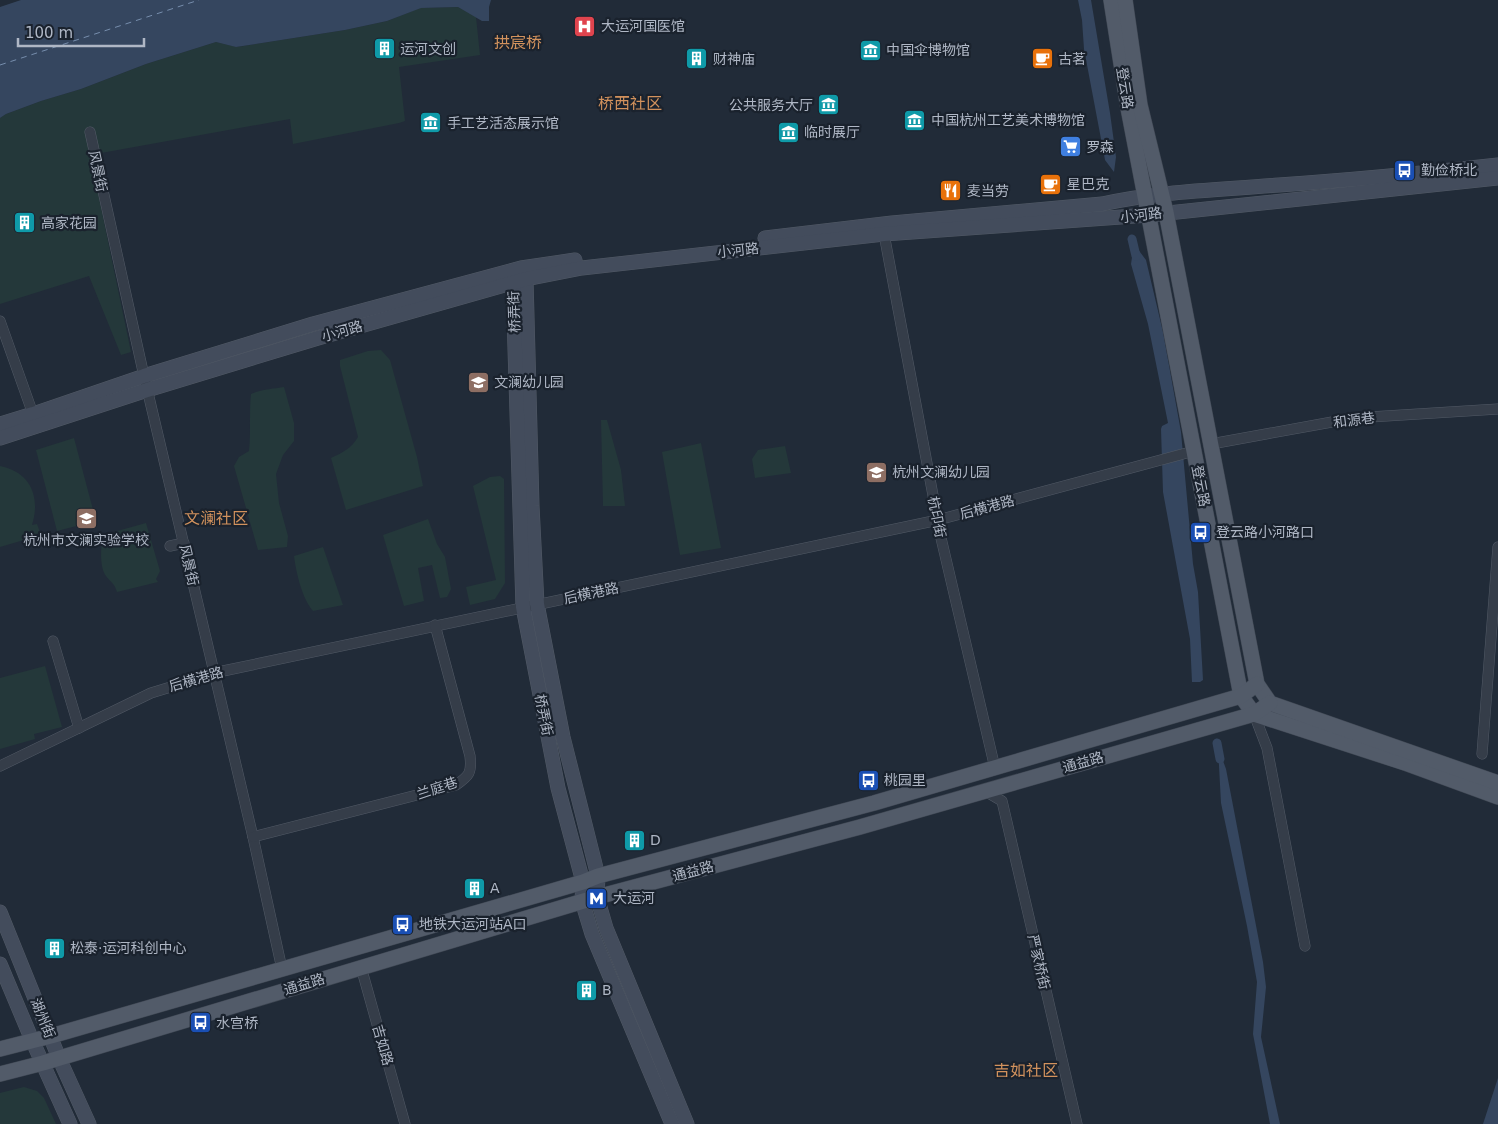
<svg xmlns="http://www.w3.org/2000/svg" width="1498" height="1124" viewBox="0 0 1498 1124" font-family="'DejaVu Sans','Noto Sans SC',sans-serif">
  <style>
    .green { fill: #24383a }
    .water { fill: #35465f }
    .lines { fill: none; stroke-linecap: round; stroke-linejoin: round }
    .canal { stroke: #35465f; stroke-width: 9 }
    .ferry { stroke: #778ead; stroke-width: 1; stroke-dasharray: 6 5; stroke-linecap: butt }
    .street-casing { stroke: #525a66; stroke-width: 11 }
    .secondary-casing { stroke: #525a66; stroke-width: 15 }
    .primary-casing { stroke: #3e4652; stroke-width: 16 }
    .street { stroke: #353d49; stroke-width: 10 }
    .secondary { stroke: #434c5c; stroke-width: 14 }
    .primary { stroke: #525b69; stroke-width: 15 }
    .labels { text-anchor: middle; stroke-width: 4.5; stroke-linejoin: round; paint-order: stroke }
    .poi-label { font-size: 14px; fill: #afb7c5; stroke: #1a222d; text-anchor: start }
    .street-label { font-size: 14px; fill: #afb7c5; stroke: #1a222d }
    .quarter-label { font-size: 16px; fill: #d2925d; stroke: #1a222d }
  </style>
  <rect width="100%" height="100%" fill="#212b38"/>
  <g class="green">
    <polygon points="458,7 476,17 480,55 399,67 405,121 399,123 293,144 290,119 90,155 131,352 121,355 89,276 0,304 0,118 6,114 41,101 81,89 146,64 216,42 237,47 345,30 387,21 420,8"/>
    <path d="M381 350 390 360 417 457 423 486 346 510 331 458C342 453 352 448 358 437L340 366V360L368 351Z"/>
    <path d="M284 387 294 423V441L283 455 276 474 279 503 288 536 287 547 258 550 234 466 239 457 249 451C251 431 249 413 251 394 262 389 273 389 284 387Z"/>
    <polygon points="601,420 607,420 621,470 625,506 603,506"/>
    <polygon points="74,438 96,521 57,531 36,450"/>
    <polygon points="701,443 721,548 680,555 662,452"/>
    <polygon points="785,446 791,473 755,478 752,459 758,450"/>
    <path d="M0 466C30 472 41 496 32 525L37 524 41 535 0 547Z"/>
    <polygon points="500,476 504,479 505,583 495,599 470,605 466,587 496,580 473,486 490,477"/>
    <polygon points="428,519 437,544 445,557 451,589 447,597 440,598 432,565 418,568 424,601 404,606 383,535"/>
    <path d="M146 523 160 571 156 579 158 582 117 592C114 582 111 583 106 576 99 566 101 546 103 535Z"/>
    <path d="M323 547 343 605 313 611C302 599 296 572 294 556Z"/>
    <polygon points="45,666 62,727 34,734 35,739 0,749 0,678"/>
    <polygon points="24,1087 37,1091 44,1098 56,1124 0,1124 0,1093"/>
  </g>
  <g class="water">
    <polygon points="21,0 491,0 489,7 489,21 482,21 458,7 421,8 387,21 345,30 236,47 216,42 146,64 81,89 41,101 6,114 0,118 0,7"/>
    <polygon points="1078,0 1091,0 1110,113 1116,157 1114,172 1105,160 1084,49 1082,20"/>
    <polygon points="1134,244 1146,260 1163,332 1181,432 1193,564 1198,592 1203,680 1200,682 1192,682 1190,639 1163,492 1161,429 1162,426 1168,423 1148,324 1131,264"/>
    <polygon points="1218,747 1226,769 1263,962 1266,987 1261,1037 1280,1124 1270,1124 1253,1034 1257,982 1247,926 1221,803"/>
    <polygon points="1498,1078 1498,1124 1483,1124"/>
  </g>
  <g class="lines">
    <g class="canal">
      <polyline points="1132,239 1136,256"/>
      <polyline points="1217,743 1220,759"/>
    </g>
    <polyline class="ferry" points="0,65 199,0"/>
    <defs>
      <g id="street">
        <polyline points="90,132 144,376 253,837 282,969"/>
        <polyline points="884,234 941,538 995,768"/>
        <polyline points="0,321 33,414"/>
        <polyline points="1211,444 1354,418 1498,409"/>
        <polyline points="170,546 184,543"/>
        <polyline points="53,641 79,728"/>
        <polyline points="1254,714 1267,748 1305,946"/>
        <polyline points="1482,754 1498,547"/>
        <polyline points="0,766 151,693 223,671 938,520 1194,451"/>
        <polyline points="985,791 1002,801 1077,1124"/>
        <path d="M253 837 456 785C469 776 472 773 470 756L435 625"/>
        <polyline points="361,967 405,1124"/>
      </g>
      <g id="secondary">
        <path d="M765 238 892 223 1102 204C1160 191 1220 190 1279 185 1352 180 1425 173 1498 165"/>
        <polyline points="522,271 526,279 532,506 537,604 563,737 598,876 597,897 606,928 687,1124"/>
        <polyline points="517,276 513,284 523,607 558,788 583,882 582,901 592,934 672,1124"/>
        <polyline points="0,424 33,414 144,376 313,324 521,268 575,260"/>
        <polyline points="0,438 147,390 318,338 526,279 582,268 884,234 1149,215 1498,178"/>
        <polyline points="0,912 59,1058 89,1124"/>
        <polyline points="0,964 32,1040 70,1124"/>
      </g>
      <g id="primary">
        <polyline points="1111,0 1128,108 1241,696 1254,714 1405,763 1498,797"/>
        <polyline points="1125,0 1140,105 1166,212 1257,684 1270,703 1498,783"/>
        <polyline points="0,1049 51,1036 583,882 598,876 874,803 1241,696 1257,684"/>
        <polyline points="0,1074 43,1063 597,897 860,827 1254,714 1270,703"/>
      </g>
    </defs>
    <use href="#street" class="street-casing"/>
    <use href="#secondary" class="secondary-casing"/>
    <use href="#primary" class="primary-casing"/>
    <use href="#street" class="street"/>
    <use href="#secondary" class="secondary"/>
    <use href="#primary" class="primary"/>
  </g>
  <defs>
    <symbol id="hospital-square" viewBox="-11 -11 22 22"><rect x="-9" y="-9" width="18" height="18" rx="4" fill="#e0444e" stroke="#1a222d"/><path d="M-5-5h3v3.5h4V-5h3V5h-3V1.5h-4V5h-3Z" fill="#fff"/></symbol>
    <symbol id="building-square" viewBox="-11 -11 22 22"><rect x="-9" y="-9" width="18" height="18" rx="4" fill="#0f9aa8" stroke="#1a222d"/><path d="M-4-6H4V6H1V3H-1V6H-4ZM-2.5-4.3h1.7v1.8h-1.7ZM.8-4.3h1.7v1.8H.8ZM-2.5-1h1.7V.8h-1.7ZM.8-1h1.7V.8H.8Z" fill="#fff"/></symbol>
    <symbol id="museum-square" viewBox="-11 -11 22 22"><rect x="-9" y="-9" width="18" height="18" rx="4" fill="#0f9aa8" stroke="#1a222d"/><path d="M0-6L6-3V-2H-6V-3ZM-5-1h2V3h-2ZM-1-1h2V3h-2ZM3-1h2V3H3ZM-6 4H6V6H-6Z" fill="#fff"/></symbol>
    <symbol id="cafe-square" viewBox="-11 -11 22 22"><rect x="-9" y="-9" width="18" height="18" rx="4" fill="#e8710a" stroke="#1a222d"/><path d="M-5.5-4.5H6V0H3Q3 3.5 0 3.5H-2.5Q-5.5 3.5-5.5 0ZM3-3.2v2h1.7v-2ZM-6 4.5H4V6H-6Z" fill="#fff"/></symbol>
    <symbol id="supermarket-square" viewBox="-11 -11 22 22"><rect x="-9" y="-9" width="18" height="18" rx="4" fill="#3f7fe0" stroke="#1a222d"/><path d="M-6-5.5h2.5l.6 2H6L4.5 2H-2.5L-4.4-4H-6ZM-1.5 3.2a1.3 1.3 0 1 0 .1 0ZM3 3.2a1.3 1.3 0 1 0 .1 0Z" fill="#fff"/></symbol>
    <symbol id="bus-square" viewBox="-11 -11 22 22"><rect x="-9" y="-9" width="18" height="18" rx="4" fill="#1a4fb4" stroke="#1a222d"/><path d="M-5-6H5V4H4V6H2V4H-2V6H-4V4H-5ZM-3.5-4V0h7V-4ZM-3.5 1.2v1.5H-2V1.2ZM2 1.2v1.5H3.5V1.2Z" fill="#fff"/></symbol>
    <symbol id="restaurant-square" viewBox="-11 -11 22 22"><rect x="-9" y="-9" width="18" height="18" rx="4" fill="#e8710a" stroke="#1a222d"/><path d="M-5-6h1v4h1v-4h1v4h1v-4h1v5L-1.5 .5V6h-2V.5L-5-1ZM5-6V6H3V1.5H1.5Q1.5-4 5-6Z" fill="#fff"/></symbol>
    <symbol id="school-square" viewBox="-11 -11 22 22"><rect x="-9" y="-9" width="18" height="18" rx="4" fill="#8d6e63" stroke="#1a222d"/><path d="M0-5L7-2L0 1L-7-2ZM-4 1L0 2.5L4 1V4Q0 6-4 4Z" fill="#fff"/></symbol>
    <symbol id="metro-square" viewBox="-11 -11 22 22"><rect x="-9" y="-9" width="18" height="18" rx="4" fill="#1a4fb4" stroke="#1a222d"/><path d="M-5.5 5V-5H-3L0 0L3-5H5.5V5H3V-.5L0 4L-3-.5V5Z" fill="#fff"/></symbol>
  </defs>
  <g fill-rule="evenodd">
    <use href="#hospital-square" x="572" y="14" width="25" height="25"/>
    <use href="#building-square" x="372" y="36" width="25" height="25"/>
    <use href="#museum-square" x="858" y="38" width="25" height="25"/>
    <use href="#building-square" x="684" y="46" width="25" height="25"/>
    <use href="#cafe-square" x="1030" y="46" width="25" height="25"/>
    <use href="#museum-square" x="816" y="92" width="25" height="25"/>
    <use href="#museum-square" x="902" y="108" width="25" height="25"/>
    <use href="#museum-square" x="418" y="110" width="25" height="25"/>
    <use href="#museum-square" x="776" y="120" width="25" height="25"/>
    <use href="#supermarket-square" x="1058" y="134" width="25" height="25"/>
    <use href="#bus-square" x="1392" y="158" width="25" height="25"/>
    <use href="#cafe-square" x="1038" y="172" width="25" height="25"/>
    <use href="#restaurant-square" x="938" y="178" width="25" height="25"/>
    <use href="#building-square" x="12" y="210" width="25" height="25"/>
    <use href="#school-square" x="466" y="370" width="25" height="25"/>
    <use href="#school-square" x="864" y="460" width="25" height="25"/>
    <use href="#school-square" x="74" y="506" width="25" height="25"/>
    <use href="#bus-square" x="1188" y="520" width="25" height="25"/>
    <use href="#bus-square" x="856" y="768" width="25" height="25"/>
    <use href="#building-square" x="622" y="828" width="25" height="25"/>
    <use href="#building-square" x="462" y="876" width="25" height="25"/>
    <use href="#metro-square" x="584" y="886" width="25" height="25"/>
    <use href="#bus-square" x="390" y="912" width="25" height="25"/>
    <use href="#building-square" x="42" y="936" width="25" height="25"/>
    <use href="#building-square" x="574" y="978" width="25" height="25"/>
    <use href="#bus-square" x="188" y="1010" width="25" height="25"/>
  </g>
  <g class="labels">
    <g class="poi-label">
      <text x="601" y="31">大运河国医馆</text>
      <text x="400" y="54">运河文创</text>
      <text x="886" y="55">中国伞博物馆</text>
      <text x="713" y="64">财神庙</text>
      <text x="1058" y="64">古茗</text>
      <text x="813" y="110" text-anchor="end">公共服务大厅</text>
      <text x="931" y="125">中国杭州工艺美术博物馆</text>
      <text x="447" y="128">手工艺活态展示馆</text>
      <text x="804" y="137">临时展厅</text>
      <text x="1086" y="152">罗森</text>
      <text x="1421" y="175">勤俭桥北</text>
      <text x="1067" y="189">星巴克</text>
      <text x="967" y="196">麦当劳</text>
      <text x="41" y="228">高家花园</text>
      <text x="494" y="387">文澜幼儿园</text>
      <text x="892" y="477">杭州文澜幼儿园</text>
      <text x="1216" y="537">登云路小河路口</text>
      <text x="86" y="545" text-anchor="middle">杭州市文澜实验学校</text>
      <text x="884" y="785">桃园里</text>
      <text x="650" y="845">D</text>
      <text x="490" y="893">A</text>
      <text x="613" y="903">大运河</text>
      <text x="419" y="929">地铁大运河站A口</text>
      <text x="70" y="953">松泰·运河科创中心</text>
      <text x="602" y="995">B</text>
      <text x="216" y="1028">水宫桥</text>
    </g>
    <g class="street-label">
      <text transform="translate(1125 88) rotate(81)" y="5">登云路</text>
      <text transform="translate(98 171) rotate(78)" y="5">风景街</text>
      <text transform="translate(1141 215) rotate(-7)" y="5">小河路</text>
      <text transform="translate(738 250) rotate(-6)" y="5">小河路</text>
      <text transform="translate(514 312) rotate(-92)" y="5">桥弄街</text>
      <text transform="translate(342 331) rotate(-16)" y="5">小河路</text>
      <text transform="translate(1354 420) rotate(-7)" y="5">和源巷</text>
      <text transform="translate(1201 486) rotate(79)" y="5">登云路</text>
      <text transform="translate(987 507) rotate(-15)" y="5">后横港路</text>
      <text transform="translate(937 517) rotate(79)" y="5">杭印街</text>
      <text transform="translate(189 565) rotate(77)" y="5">风景街</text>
      <text transform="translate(591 593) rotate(-12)" y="5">后横港路</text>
      <text transform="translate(196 679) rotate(-16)" y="5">后横港路</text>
      <text transform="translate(544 715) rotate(79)" y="5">桥弄街</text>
      <text transform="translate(1083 762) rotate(-16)" y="5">通益路</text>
      <text transform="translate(437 788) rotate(-18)" y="5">兰庭巷</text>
      <text transform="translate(693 871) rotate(-15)" y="5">通益路</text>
      <text transform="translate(1039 962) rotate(77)" y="5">严家桥街</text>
      <text transform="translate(304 984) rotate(-17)" y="5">通益路</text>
      <text transform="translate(43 1018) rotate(68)" y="5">湖州街</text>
      <text transform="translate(383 1045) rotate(74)" y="5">吉如路</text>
    </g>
    <g class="quarter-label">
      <text x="518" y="48">拱宸桥</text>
      <text x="630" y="109">桥西社区</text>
      <text x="216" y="524">文澜社区</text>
      <text x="1026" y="1076">吉如社区</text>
    </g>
  </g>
  <path d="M18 38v8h126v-8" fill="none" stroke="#afb7c5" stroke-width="2.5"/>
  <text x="25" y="38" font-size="15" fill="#afb7c5" stroke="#1a222d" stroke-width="4" paint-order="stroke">100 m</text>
</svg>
